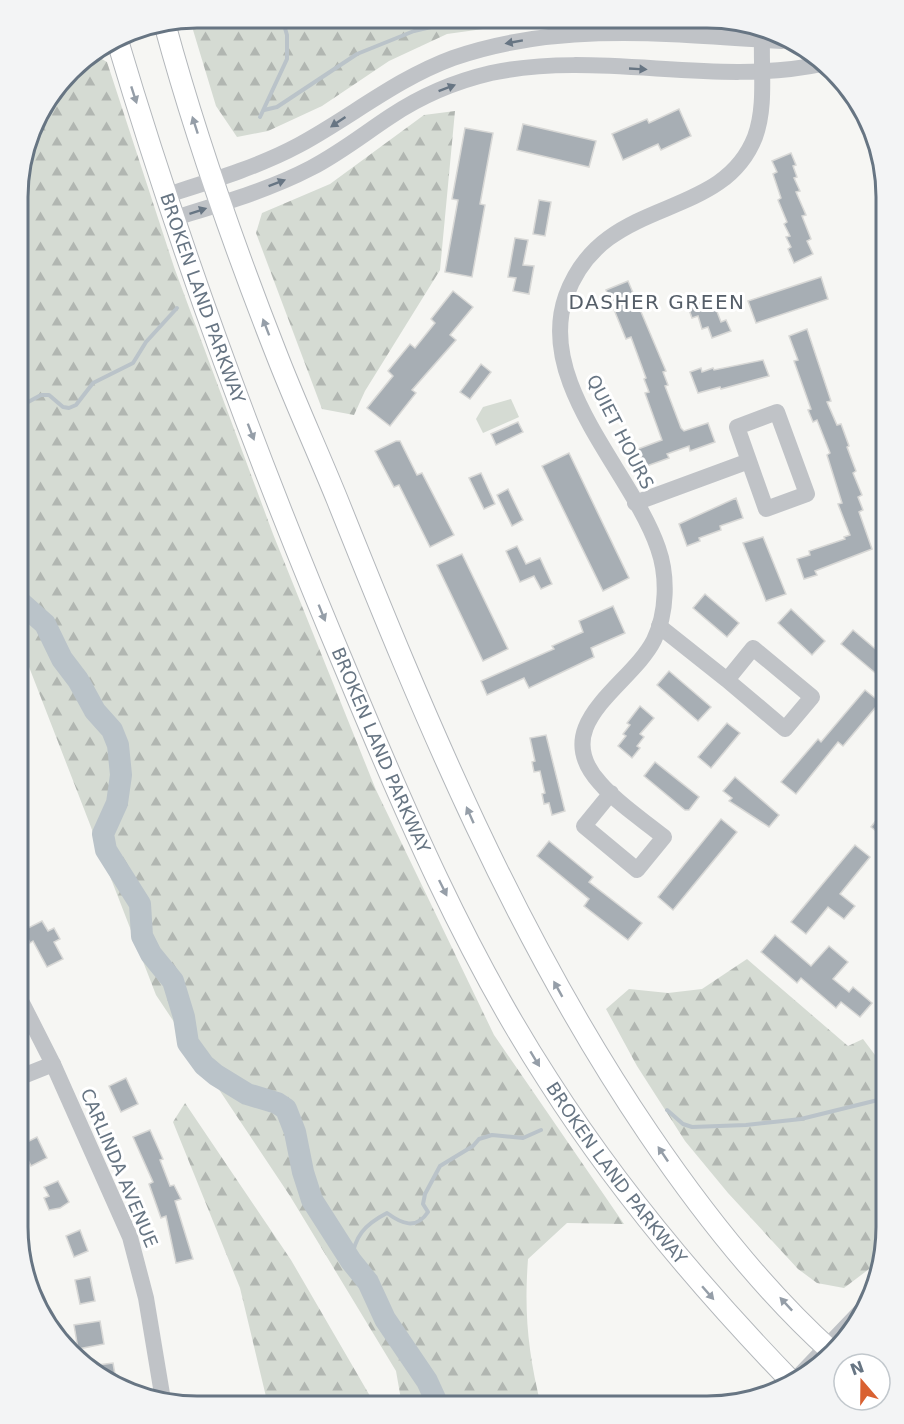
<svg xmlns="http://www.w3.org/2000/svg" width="904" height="1424" viewBox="0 0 904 1424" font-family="'DejaVu Sans',sans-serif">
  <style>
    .forest { fill: url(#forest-firs) }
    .park { fill: #d5dbd3 }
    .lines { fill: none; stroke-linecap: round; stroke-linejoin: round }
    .stream { stroke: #bac3c9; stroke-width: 4 }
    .river { stroke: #bac3c9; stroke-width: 22 }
    .building { fill: #a7aeb4; stroke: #d8d8d6; stroke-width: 1.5 }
    .major-casing { stroke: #b3b7bb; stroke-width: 23 }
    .minor { stroke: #c0c3c7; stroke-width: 16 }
    .major { stroke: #fff; stroke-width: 21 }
    .oneway { fill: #677583 }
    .oneway2 { fill: #959ea8 }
    .labels { text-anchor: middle; stroke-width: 6; stroke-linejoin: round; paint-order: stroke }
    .street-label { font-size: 18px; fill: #677583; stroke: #fff }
    .neighbourhood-label { font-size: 20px; letter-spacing: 1.5px; fill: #555e68; stroke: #fff }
    .rim { fill: none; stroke: #677583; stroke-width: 3 }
  </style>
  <defs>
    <pattern id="forest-firs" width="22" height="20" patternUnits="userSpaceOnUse" patternTransform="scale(1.5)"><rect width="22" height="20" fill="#d5dbd3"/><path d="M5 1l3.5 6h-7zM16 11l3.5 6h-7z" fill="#b1b6b1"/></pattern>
  </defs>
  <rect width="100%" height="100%" fill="#f6f6f3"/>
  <g class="forest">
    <polygon points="198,18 555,19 447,34 389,61 322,106 268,131 237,137 216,106 190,20"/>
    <path d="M93 54 107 62 174 267 273 534 376 790 494 1035 624 1224 567 1223 528 1259C524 1314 528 1352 541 1406L402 1405 396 1371 290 1196 156 995 19 641 20 175 37 118 79 63Z"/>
    <polygon points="455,111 440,270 365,391 354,415 322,409 256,233 262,213 330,184 424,115"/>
    <polygon points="747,959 848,1046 863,1039 878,1059 886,1061 886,1238 877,1263 844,1288 817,1283 798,1269 728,1193 685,1141 637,1066 606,1009 629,989 668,993 702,989"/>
    <polygon points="185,1103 291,1260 370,1396 372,1405 268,1405 240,1288 173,1122"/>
  </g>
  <polygon class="park" points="511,399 519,417 483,433 476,419 483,407"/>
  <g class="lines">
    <g class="stream">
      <polyline points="264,110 277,107 357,54 414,31 465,19"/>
      <polyline points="260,117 287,59 287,35 282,18"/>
      <polyline points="19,407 41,395 49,395 63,407 69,408 76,405 93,383 133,363 146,342 177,308"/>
      <polyline points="667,1110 683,1124 692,1127 746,1125 801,1119 886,1098"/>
      <path d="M351 1261C355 1236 364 1225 387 1213 402 1224 416 1230 428 1212L423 1204 425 1194 440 1166 473 1146 479 1139 492 1135 523 1138 541 1130"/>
    </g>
    <polyline class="river" points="19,601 45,624 62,659 78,680 95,711 112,730 118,745 121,775 117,803 103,834 106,850 140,904 142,936 151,954 173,981 184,1017 188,1043 204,1065 216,1075 247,1094 277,1103 286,1109 295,1132 303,1172 312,1200 351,1261 368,1282 385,1319 427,1381 438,1405"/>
  </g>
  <g class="building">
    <polygon points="679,109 691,136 661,150 658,144 623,160 612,134 647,119 649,123"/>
    <polygon points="523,124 596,141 589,167 517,150"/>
    <polygon points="465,128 493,133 480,204 485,205 472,277 445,272 458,200 452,199"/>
    <polygon points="791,153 796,165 793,166 797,177 794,178 800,191 796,192 806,215 802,216 811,239 807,241 813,254 794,263 788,249 791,247 786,237 790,236 784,224 787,222 778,200 781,198 773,174 777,172 772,161"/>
    <polygon points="539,200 551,202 545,236 533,234"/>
    <polygon points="515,238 528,240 523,265 534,266 529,294 513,291 516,278 508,277"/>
    <polygon points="821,277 828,299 756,323 748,301"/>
    <polygon points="628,281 666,371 663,372 668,385 665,386 681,428 684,431 708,423 715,442 690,451 689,446 667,454 669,458 644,467 638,449 662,440 645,393 649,392 644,379 646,378 631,337 626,339 606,290"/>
    <polygon points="453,291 473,307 450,335 456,340 412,390 416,393 390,426 367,408 393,376 388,371 410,344 415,348 435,323 431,319"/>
    <polygon points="708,300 712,311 716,309 721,322 726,320 731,331 712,338 708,327 702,329 698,316 692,318 688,307"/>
    <polygon points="807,329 831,401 827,402 837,425 841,424 849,446 847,447 856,471 853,473 862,495 858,497 863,510 859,512 872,549 815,571 817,575 804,579 797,559 810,555 809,551 845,539 844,537 850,535 838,504 842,503 827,455 830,453 817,420 813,422 808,410 811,409 794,361 798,360 789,336"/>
    <polygon points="763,360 769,376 721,389 720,387 698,393 690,372 701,368 702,372 713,368 714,370"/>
    <polygon points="481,364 491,372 470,399 460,392"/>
    <polygon points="518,422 523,432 496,445 491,434"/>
    <polygon points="396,441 400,441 417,475 422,473 454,535 430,547 399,485 394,487 375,451"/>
    <polygon points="569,453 629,578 603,591 542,466"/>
    <polygon points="481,473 495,504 484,509 469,478"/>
    <polygon points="508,489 523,520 512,526 497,495"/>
    <polygon points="736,498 743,518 720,526 721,530 699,538 700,541 687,546 679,524"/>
    <polygon points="763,537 786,594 766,601 743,543"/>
    <polygon points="517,546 526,564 540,558 552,584 541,589 534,576 520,582 506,551"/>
    <polygon points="462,554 508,649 483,661 437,565"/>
    <polygon points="705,594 739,623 727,637 693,608"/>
    <polygon points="613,606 625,633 591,648 594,657 529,688 524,678 487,695 481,681 554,649 552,646 583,632 579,621"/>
    <polygon points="791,609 825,641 812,655 778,623"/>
    <polygon points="853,630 886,658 886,682 841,644"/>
    <polygon points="669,671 711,707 698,721 657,685"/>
    <polygon points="865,690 880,702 843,746 838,742 796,794 781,782 818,739 821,742"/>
    <polygon points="640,706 654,718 640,734 644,737 637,746 640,748 632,758 618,746 626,736 623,734 630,725 627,723"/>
    <polygon points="727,723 740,733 711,768 698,757"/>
    <polygon points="546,735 565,811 552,815 549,803 544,804 542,794 545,793 540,771 534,772 532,762 535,761 530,738"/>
    <polygon points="655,762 699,797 689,810 685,810 644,776"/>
    <polygon points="735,777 779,815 769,827 729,801 732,798 723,791"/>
    <polygon points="886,808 886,839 871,827"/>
    <polygon points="721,819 737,832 673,910 658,897"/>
    <polygon points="549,841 593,877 589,882 642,923 628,940 584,906 589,899 537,856"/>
    <polygon points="855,845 870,857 840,894 855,906 844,919 828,907 806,934 791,922"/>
    <polygon points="42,921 48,931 54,928 60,939 54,942 63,959 47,967 33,941 30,943 24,930"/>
    <polygon points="775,935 811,966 829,946 848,962 833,979 849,992 853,987 872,1003 860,1017 841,1002 836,1008 801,978 797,983 761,952"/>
    <polygon points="126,1078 138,1104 121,1112 109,1086"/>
    <polygon points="150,1130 163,1159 160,1160 170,1186 174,1185 181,1199 175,1201 193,1259 176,1263 166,1216 161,1218 149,1184 153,1182 133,1137"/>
    <polygon points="37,1137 47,1158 31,1166 21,1145"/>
    <polygon points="58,1181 69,1202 60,1208 49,1210 44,1198 49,1196 44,1187"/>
    <polygon points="80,1230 88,1251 74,1257 66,1236"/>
    <polygon points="90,1277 95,1301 80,1304 75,1280"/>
    <polygon points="100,1321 104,1344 78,1349 74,1325"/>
    <polygon points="113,1363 116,1380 99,1373 98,1365"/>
  </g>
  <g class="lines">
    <defs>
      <g id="major">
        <path d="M165 25C195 135 234 246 276 353 295 402 317 450 337 499 425 719 515 937 649 1134 702 1212 762 1289 832 1352"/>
        <path id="s1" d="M117 39C181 254 259 464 346 670 404 810 465 952 548 1080 618 1190 701 1288 792 1382"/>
      </g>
    </defs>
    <use href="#major" class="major-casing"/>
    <g class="minor">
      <path d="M167 195C211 181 258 167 299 145 351 117 396 79 453 58 559 21 672 34 782 41"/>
      <path d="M175 218C220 204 269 190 311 168 340 153 365 133 391 116 421 96 457 81 491 73 600 50 713 87 822 64"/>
      <polyline points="635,503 749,461 766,509 807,494 777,412 737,427 749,461"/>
      <polyline points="659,626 727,680 753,648 812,697 785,729 727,680"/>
      <path d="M611 793 584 826 637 870 664 837C643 820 618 804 600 783 546 724 631 686 654 640 667 613 668 576 658 548 632 472 535 383 566 296 603 193 721 224 755 137 766 107 761 72 762 40"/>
      <polyline points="18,995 53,1064 130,1237 146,1298 163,1400"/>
      <polyline points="18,1078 53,1064"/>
      <polyline points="795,1380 861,1311"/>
    </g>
    <use href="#major" class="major"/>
  </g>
  <defs><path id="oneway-solid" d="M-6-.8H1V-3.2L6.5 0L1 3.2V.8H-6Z" transform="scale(1.5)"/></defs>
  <g class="oneway">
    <use href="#oneway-solid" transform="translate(514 42) rotate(170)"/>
    <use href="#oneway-solid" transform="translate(638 69) rotate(3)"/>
    <use href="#oneway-solid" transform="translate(447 88) rotate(-21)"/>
    <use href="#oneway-solid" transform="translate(338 122) rotate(146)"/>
    <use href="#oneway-solid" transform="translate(277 183) rotate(-21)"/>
    <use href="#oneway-solid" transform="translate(198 211) rotate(-18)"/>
  </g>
  <g class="oneway2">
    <use href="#oneway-solid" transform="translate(134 95) rotate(72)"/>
    <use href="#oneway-solid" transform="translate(195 125) rotate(-108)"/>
    <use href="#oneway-solid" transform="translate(266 327) rotate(-111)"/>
    <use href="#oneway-solid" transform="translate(251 432) rotate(69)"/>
    <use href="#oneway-solid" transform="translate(322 613) rotate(68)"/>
    <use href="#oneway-solid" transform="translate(470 815) rotate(-114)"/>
    <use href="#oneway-solid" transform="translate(443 888) rotate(64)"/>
    <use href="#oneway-solid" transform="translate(558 989) rotate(-119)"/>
    <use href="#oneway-solid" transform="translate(535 1059) rotate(59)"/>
    <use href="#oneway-solid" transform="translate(663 1154) rotate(-124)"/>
    <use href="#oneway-solid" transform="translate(708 1293) rotate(49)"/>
    <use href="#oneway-solid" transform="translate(786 1304) rotate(-133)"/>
  </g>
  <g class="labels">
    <g class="street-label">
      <text dy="6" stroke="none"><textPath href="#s1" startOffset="273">BROKEN LAND PARKWAY</textPath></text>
      <text transform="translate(620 432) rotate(63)" y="6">QUIET HOURS</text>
      <text dy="6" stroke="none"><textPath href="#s1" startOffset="759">BROKEN LAND PARKWAY</textPath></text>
      <text transform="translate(119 1168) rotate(67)" y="6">CARLINDA AVENUE</text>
      <text dy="6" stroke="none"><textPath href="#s1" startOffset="1245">BROKEN LAND PARKWAY</textPath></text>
    </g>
    <g class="neighbourhood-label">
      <text x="657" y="309">DASHER GREEN</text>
    </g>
  </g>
  <path d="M0 0H904V1424H0ZM197 28H707A169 169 0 0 1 876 197V1227A169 169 0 0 1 707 1396H197A169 169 0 0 1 28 1227V197A169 169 0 0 1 197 28Z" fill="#f3f4f5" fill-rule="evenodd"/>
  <path class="rim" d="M197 28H707A169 169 0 0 1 876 197V1227A169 169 0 0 1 707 1396H197A169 169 0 0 1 28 1227V197A169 169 0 0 1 197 28Z"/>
  <g transform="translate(862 1382) rotate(340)"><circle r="28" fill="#ffffff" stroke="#c2c8cd" stroke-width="1.5"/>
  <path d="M0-4.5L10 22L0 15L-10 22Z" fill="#d96131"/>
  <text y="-9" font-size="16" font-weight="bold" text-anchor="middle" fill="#677583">N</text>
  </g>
</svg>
